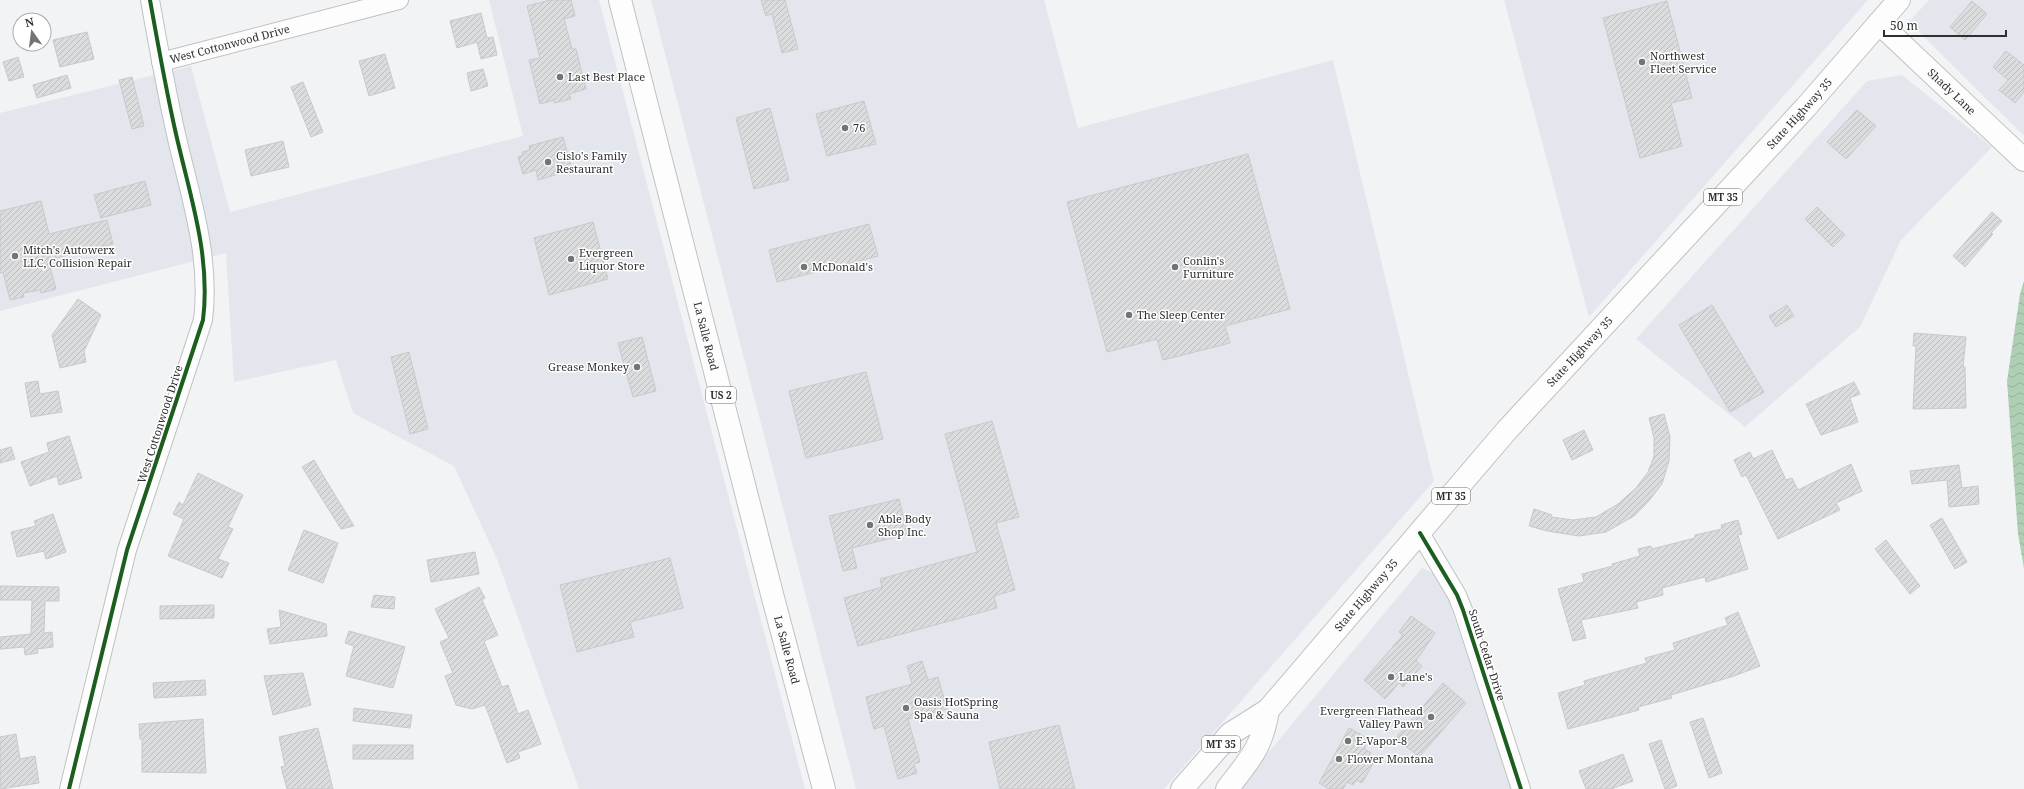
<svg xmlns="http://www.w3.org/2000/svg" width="2024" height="789" viewBox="0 0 2024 789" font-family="'Noto Serif',serif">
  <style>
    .built { fill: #e3e6ed }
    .water { fill: url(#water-waves) }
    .building { fill: url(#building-hatch); stroke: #c8c9ca }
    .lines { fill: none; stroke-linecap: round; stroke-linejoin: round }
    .street-casing { stroke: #c0c1c2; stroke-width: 20 }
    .secondary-casing { stroke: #c0c1c2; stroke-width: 24 }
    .primary-casing { stroke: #c0c1c2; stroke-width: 24 }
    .highway-casing { stroke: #c0c1c2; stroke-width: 24 }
    .street { stroke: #fdfdfe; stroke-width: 18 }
    .secondary { stroke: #fdfdfe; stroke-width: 22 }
    .primary { stroke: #fdfdfe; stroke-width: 22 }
    .highway { stroke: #fdfdfe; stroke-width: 22 }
    .cycleway-casing { stroke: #fff; stroke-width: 6 }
    .cycleway { stroke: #1b5e20; stroke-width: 4 }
    .poi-dot { fill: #737476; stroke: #fff; stroke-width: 1.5 }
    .labels { text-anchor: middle; stroke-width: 3; stroke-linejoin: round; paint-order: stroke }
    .shield { fill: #fff; stroke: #6d6d6f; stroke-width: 1 }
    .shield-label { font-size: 10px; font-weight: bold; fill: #2f2f31 }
    .street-label { font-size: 11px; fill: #2f2f31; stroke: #fff }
    .poi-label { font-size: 11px; fill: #2f2f31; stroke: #fff; text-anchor: start }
  </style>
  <defs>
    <pattern id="water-waves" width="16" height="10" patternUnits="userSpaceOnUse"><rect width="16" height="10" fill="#afcfb5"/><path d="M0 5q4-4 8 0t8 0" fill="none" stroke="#97b29c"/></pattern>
    <pattern id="building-hatch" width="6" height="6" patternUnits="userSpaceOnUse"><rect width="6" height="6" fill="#dbdcdd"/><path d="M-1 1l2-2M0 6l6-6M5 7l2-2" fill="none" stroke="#bcbdbe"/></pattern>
  </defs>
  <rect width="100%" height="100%" fill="#f2f3f5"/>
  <g class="built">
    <polygon points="489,0 599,0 805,789 579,789 497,559 454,466 353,413 336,360 234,382 226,253 0,311 0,113 191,66 230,212 523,136"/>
    <polygon points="651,0 1044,0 1078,128 1333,60 1434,481 1164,789 856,789"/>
    <polygon points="1504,0 1868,0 1589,317"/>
    <polygon points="1929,0 2024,0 2024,136 1909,22"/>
    <polygon points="1902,75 1992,147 1901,240 1860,327 1745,427 1636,339 1867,81"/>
    <polygon points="1422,568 1441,577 1512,789 1238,789"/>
  </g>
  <polygon class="water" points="2024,281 2024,568 2018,534 2007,381 2020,294"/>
  <g class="building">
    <polygon points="550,0 571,0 575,16 564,19 572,49 576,49 586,89 569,94 571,99 554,103 554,100 540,104 529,60 540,58 527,6"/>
    <polygon points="761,0 785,0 798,49 782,53 772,14 766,16"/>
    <polygon points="1667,1 1692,98 1671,103 1682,146 1640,158 1603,18"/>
    <polygon points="1972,1 1987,14 1965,40 1950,27"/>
    <polygon points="481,13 487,38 493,37 497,55 481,59 477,42 457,48 450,21"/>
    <polygon points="87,32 94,59 60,67 53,40"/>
    <polygon points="2006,51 2024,65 2024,92 2015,103 1999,90 2008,80 1993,67"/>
    <polygon points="385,54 395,88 369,96 359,61"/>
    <polygon points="18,57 24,77 9,81 3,62"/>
    <polygon points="483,69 488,86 471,91 467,73"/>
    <polygon points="67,75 71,88 37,98 33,85"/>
    <polygon points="132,77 144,126 132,129 119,80"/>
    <polygon points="303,82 323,132 311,137 291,87"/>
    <polygon points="864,101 876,144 827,156 816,114"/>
    <polygon points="770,108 789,180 754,189 736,118"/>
    <polygon points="1857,110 1876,126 1846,159 1827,142"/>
    <polygon points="563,137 572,170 538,180 536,170 523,174 518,157 523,155 522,152 530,150 529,146"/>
    <polygon points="283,141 289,167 251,176 245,150"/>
    <polygon points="1248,154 1290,309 1225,326 1230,343 1163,360 1157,339 1107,352 1067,202"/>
    <polygon points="145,181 151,205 101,218 94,195"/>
    <polygon points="41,201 49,234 107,220 113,244 48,260 56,289 41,293 40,290 23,293 24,297 10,300 3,272 0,273 0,211"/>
    <polygon points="1817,207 1845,235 1833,247 1805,219"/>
    <polygon points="1992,212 2002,221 1991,233 1993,234 1965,267 1953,256"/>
    <polygon points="593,222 608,279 549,295 534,238"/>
    <polygon points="869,224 878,256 777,282 769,250"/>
    <polygon points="78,299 101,315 84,351 86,362 60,368 52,335"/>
    <polygon points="1712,305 1764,392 1730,412 1679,325"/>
    <polygon points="1787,305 1794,316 1776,327 1769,316"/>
    <polygon points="1914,333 1966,337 1963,367 1965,367 1966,408 1913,409 1916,346 1913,346"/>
    <polygon points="642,337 656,391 633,397 618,343"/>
    <polygon points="409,352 428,429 410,434 391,357"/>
    <polygon points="866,372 883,439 806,458 789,391"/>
    <polygon points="38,381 40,394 58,391 62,412 31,417 25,383"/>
    <polygon points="1854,382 1860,394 1850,398 1858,422 1821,435 1806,404"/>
    <polygon points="1664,414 1670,437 1669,461 1662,484 1648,502 1634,516 1606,532 1579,536 1547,531 1529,526 1534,509 1552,515 1551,517 1573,520 1596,517 1618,504 1636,488 1648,472 1654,456 1654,438 1649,418"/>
    <polygon points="992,421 1019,517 996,523 1015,590 994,596 997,608 858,646 844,598 882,587 880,579 977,552 945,434"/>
    <polygon points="1584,430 1593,450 1572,460 1563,440"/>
    <polygon points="69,436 82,478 59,485 57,476 30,486 21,462 49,452 47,443"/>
    <polygon points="11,447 15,459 0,463 0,450"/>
    <polygon points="1772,450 1786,480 1792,478 1798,490 1851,464 1862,491 1836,503 1840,510 1778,539 1746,475 1742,477 1734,460 1750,452 1753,459"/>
    <polygon points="314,460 327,482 354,526 341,529 302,467"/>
    <polygon points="1959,465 1962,488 1978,486 1979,504 1949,507 1947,480 1912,484 1910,471"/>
    <polygon points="198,473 243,495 228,527 233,529 218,559 229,563 222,578 168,556 184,519 173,514 179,502 183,505"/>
    <polygon points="899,499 908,534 852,548 857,568 843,571 829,516"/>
    <polygon points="53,514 66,552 46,559 44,551 17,557 11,532 36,526 34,521"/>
    <polygon points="1942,518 1967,562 1955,569 1930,525"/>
    <polygon points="1738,520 1742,534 1738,535 1748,569 1706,582 1705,577 1662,588 1663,595 1636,602 1638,608 1581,620 1586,638 1573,641 1558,589 1584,582 1582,574 1613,566 1612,564 1640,556 1638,549 1651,546 1652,549 1695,538 1695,535 1722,529 1721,525"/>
    <polygon points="304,530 338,543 323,583 288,570"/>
    <polygon points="1886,540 1920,586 1910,594 1875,549"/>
    <polygon points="475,552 479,574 431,582 427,560"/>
    <polygon points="670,558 683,608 630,622 634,637 577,652 560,585"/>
    <polygon points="0,586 59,587 59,601 45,601 44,633 52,632 53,647 37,649 38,653 25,655 24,647 0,649 0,637 31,634 32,600 0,600"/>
    <polygon points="479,587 485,598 482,600 498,635 484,641 502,687 508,685 518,714 528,710 541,744 518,752 520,758 507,763 485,705 472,709 456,705 445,676 453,673 440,642 449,638 435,609"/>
    <polygon points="374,595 395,597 394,609 371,607"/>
    <polygon points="214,605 214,618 160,619 160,606"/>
    <polygon points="279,610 326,624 327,636 270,644 267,629 281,627"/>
    <polygon points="1738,612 1760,666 1734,676 1671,695 1672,698 1638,707 1639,710 1568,729 1558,693 1585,685 1584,681 1647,663 1645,658 1675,650 1673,643 1728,625 1725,618"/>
    <polygon points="1411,616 1435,633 1416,661 1422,666 1403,687 1399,683 1385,699 1364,680 1403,635 1399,632"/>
    <polygon points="349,631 405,647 393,688 346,676 354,646 345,643"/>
    <polygon points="922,661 928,680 938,677 947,709 908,719 920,762 914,764 917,773 898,779 884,726 874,729 866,697 912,684 907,666"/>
    <polygon points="303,673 311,705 273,715 264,676"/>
    <polygon points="205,680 206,695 154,698 153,683"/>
    <polygon points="1443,683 1466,703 1419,757 1396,738"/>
    <polygon points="354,708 412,715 410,728 353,721"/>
    <polygon points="1703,718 1722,773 1709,778 1690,722"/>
    <polygon points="203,719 206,773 142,772 142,739 140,739 139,724"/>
    <polygon points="1059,725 1075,789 1000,789 989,742"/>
    <polygon points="318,728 333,789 287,789 281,767 285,766 279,737"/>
    <polygon points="1349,728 1369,739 1364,749 1371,753 1368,758 1374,762 1362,783 1356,780 1353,785 1347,782 1343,789 1329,789 1319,783"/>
    <polygon points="16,734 20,759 35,756 39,783 0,789 0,737"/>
    <polygon points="1661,740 1677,786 1668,789 1665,789 1649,744"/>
    <rect x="353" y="745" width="60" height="14"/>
    <polygon points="1623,754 1633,781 1611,789 1586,789 1579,771"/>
  </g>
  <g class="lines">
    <defs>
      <g id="street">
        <path id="s1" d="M161 62 399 0"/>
        <polyline points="1420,533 1457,595 1463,610 1521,789"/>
        <path d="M69 789 127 550 203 320C211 256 190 196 176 134 166 90 158 45 150 0"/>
      </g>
      <g id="secondary">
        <path id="s2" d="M1879 23 2024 160"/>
      </g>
      <g id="primary">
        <path id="s3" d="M1182 789 1230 734 1268 710 1507 430 1806 107 1899 0"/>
        <path d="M1227 789C1250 759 1262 748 1268 710"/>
      </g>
      <g id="highway">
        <path id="s4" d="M620 0 773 598 824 789"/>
      </g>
    </defs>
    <use href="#street" class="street-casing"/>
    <use href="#secondary" class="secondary-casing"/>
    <use href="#primary" class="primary-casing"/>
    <use href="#highway" class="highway-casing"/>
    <use href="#street" class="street"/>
    <use href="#secondary" class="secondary"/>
    <use href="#primary" class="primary"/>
    <use href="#highway" class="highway"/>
    <defs>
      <g id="cycleway">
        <polyline points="1420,533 1457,595 1463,610 1521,789"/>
        <path d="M69 789 127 550 203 320C211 256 190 196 176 134 166 90 158 45 150 0"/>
      </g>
    </defs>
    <use href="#cycleway" class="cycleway-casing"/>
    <use href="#cycleway" class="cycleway"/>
  </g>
  <g class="poi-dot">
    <circle cx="1642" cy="62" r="4"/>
    <circle cx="560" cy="77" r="4"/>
    <circle cx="845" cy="128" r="4"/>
    <circle cx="548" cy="162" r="4"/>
    <circle cx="15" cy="256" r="4"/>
    <circle cx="571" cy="259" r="4"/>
    <circle cx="804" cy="267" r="4"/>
    <circle cx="1175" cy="267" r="4"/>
    <circle cx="1129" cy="315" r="4"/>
    <circle cx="637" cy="367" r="4"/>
    <circle cx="870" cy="525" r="4"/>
    <circle cx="1391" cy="677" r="4"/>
    <circle cx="906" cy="708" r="4"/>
    <circle cx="1431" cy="717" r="4"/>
    <circle cx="1348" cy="741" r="4"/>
    <circle cx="1339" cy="759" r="4"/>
  </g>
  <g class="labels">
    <g class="shield">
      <rect x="1704" y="189" width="38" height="16" rx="3"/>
      <rect x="706" y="387" width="30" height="16" rx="3"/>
      <rect x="1432" y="488" width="38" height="16" rx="3"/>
      <rect x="1202" y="736" width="38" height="16" rx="3"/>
    </g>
    <g class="shield-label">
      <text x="1723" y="201">MT 35</text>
      <text x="721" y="399">US 2</text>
      <text x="1451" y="500">MT 35</text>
      <text x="1221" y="748">MT 35</text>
    </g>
    <g class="street-label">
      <text dy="4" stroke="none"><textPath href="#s1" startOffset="71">West Cottonwood Drive</textPath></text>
      <text dy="4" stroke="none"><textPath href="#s2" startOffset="100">Shady Lane</textPath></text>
      <text dy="4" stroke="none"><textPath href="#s3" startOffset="917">State Highway 35</textPath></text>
      <text dy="4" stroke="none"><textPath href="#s4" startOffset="347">La Salle Road</textPath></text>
      <text dy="4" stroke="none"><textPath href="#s3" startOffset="593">State Highway 35</textPath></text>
      <text transform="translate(160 424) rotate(-72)" y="4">West Cottonwood Drive</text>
      <text dy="4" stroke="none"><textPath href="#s3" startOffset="269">State Highway 35</textPath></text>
      <text dy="4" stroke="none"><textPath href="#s4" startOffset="671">La Salle Road</textPath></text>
      <text transform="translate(1487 655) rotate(72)" y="4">South Cedar Drive</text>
    </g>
    <g class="poi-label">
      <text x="1650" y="60">Northwest<tspan x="1650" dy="13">Fleet Service</tspan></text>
      <text x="568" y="81">Last Best Place</text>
      <text x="853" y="132">76</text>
      <text x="556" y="160">Cislo's Family<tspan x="556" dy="13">Restaurant</tspan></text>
      <text x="23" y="254">Mitch's Autowerx<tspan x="23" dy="13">LLC, Collision Repair</tspan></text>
      <text x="579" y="257">Evergreen<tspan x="579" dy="13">Liquor Store</tspan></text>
      <text x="1183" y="265">Conlin's<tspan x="1183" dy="13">Furniture</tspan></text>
      <text x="812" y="271">McDonald's</text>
      <text x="1137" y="319">The Sleep Center</text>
      <text x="629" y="371" text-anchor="end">Grease Monkey</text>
      <text x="878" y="523">Able Body<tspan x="878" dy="13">Shop Inc.</tspan></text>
      <text x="1399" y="681">Lane's</text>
      <text x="914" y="706">Oasis HotSpring<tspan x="914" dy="13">Spa &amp; Sauna</tspan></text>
      <text x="1423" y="715" text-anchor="end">Evergreen Flathead<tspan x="1423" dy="13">Valley Pawn</tspan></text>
      <text x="1356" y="745">E-Vapor-8</text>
      <text x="1347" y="763">Flower Montana</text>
    </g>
  </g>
  <g transform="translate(32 32) rotate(346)"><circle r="19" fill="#ffffff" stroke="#acacad"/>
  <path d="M0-3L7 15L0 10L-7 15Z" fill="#737476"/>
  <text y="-6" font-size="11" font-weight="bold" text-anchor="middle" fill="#2f2f31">N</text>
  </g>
  <path d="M1884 30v6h122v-6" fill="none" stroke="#2f2f31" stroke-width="2"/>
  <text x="1890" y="30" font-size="12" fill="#2f2f31" stroke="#ffffff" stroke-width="3" paint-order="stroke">50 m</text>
</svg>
